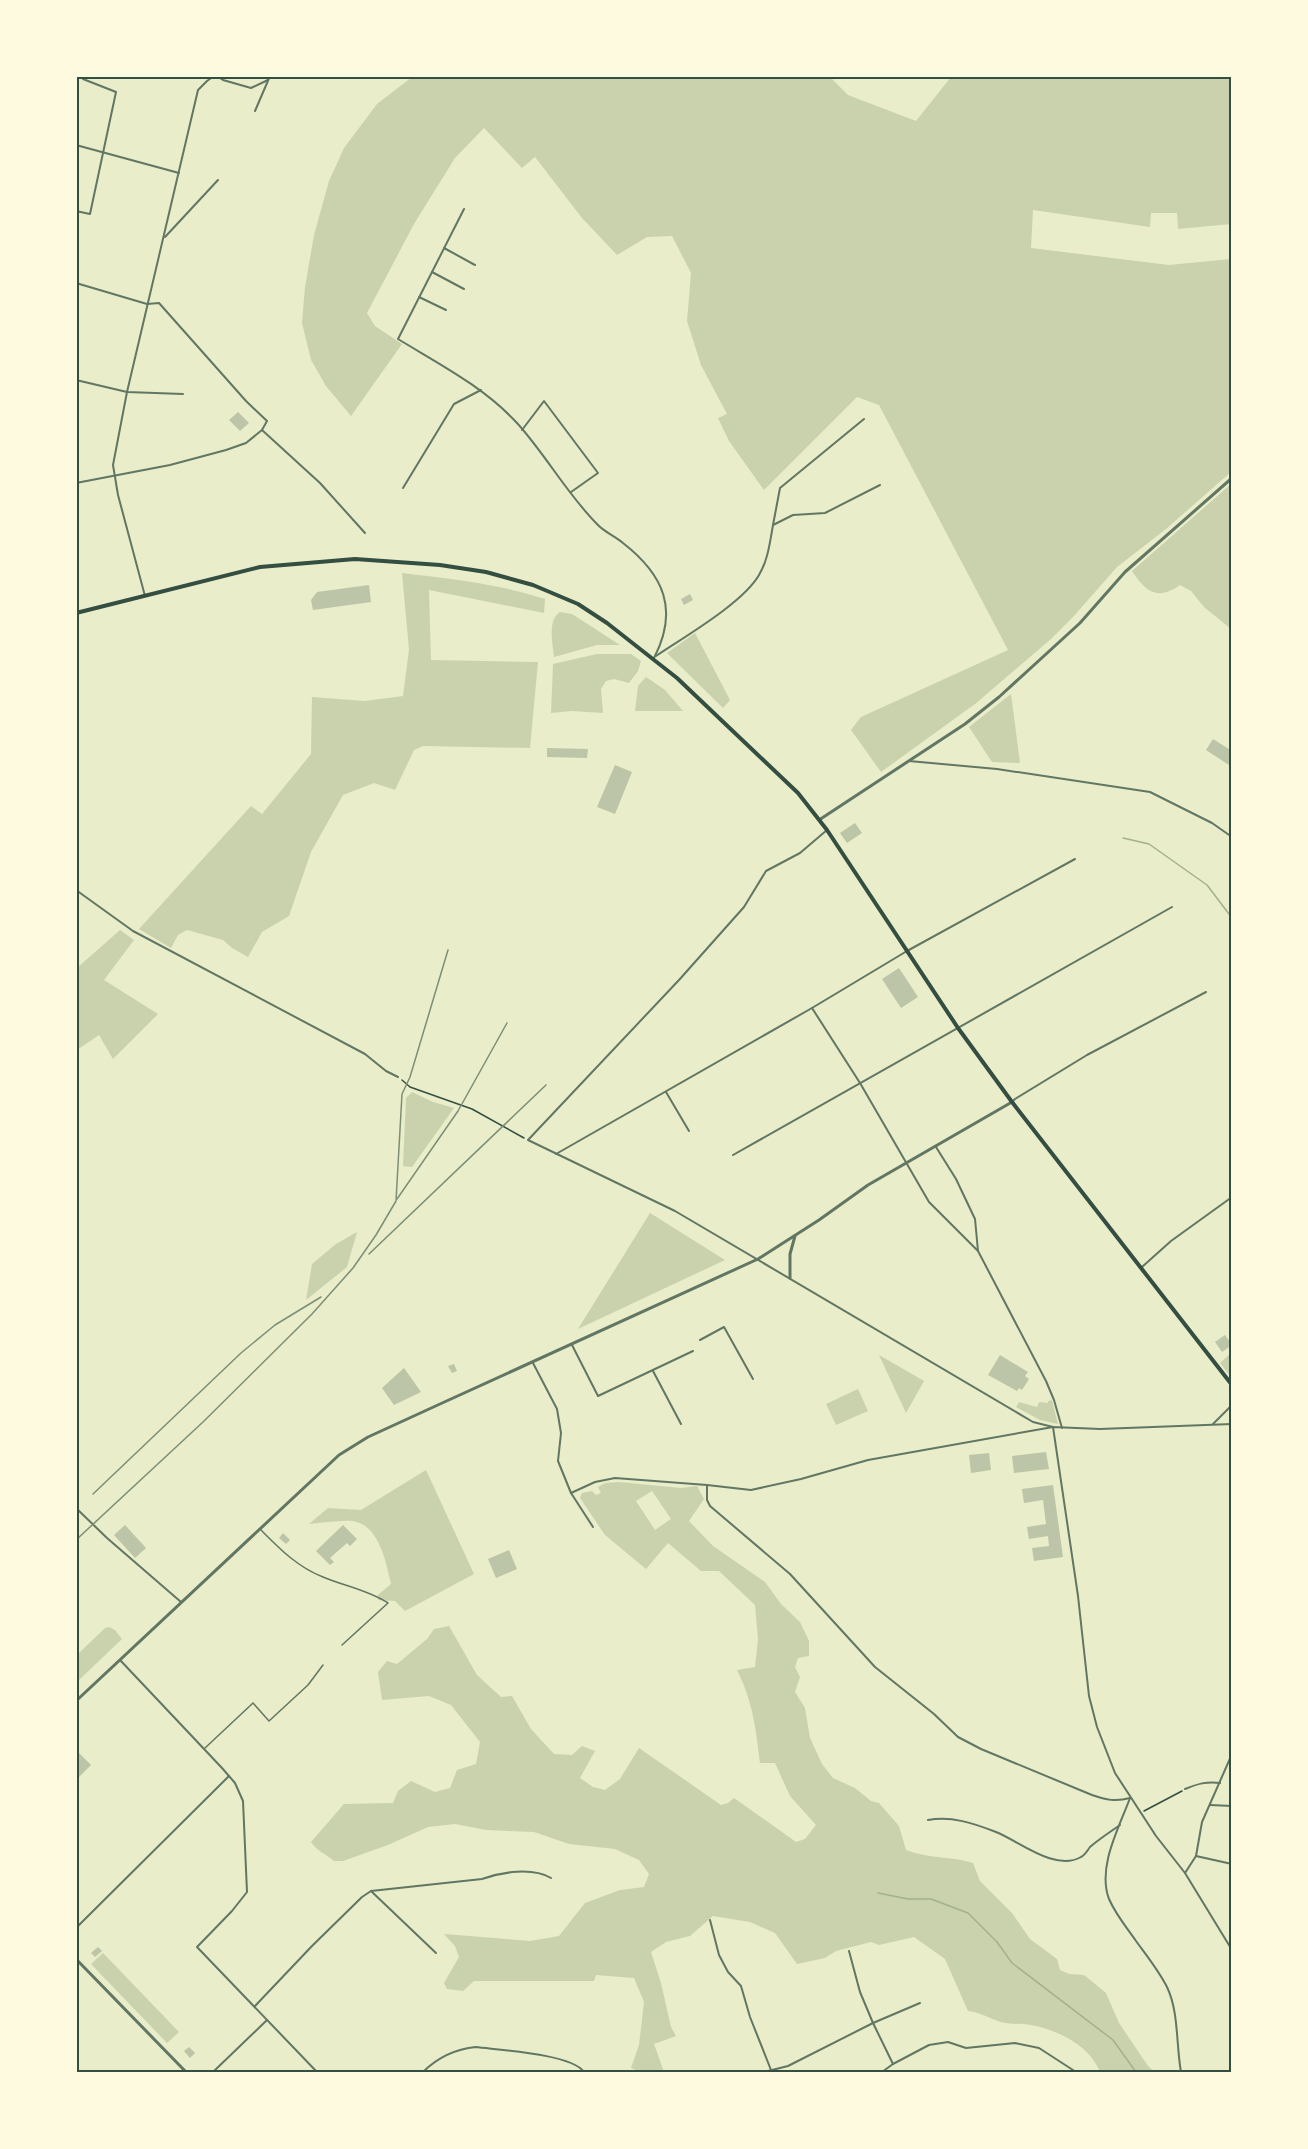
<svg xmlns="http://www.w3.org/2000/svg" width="1308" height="2149" viewBox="0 0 1308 2149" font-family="'Golos Text',sans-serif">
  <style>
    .green { fill: #cad2ad; fill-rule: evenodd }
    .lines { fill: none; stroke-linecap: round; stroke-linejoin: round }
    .stream { stroke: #a3b18a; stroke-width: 1.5 }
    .building { fill: #bcc5a7 }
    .path { stroke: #344e41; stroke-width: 1.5 }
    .service { stroke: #617663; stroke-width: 1.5 }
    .minor { stroke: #617663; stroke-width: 2 }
    .tertiary { stroke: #617663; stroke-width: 3 }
    .secondary { stroke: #344e41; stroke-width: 4 }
    .rail { stroke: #7c8e77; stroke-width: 1.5 }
    .neatline { fill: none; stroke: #344e41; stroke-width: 2 }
  </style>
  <rect width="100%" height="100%" fill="#e9edc9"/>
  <g class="green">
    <polygon points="412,77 830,77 848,95 916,121 951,77 1231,77 1231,224 1178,229 1177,213 1151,213 1150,227 1033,210 1031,248 1169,265 1231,259 1231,472 1166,529 1117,567 1073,617 1051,639 975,704 881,772 851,730 861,717 1008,650 879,405 857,397 764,490 729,441 718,418 727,414 701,365 687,321 691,273 672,236 647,237 617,255 582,218 535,157 522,168 484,128 455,158 414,224 367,313 375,326 402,344 351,416 326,386 311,360 302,323 305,287 314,235 329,181 344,148 377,104"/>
    <path d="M1231 484V629L1204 607 1191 591 1180 585C1157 601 1146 592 1132 571Z"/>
    <path d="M402 573C452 579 495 583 545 599L544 613 429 590 431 660 538 662 530 748 423 746 414 750 395 790 374 783 343 795 311 852 289 916 262 932 248 957 232 948 223 940 187 930 178 935 171 948 139 929 251 806 262 814 311 754 312 697 365 701 403 696 409 650Z"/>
    <path d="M560 612 572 614 620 645H597L554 657C553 644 547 620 560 612Z"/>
    <polygon points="695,633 730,700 723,708 667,653"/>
    <polygon points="597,654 631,654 641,661 638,671 629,683 614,679 606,681 601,689 603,713 572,711 551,713 553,664"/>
    <polygon points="646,677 665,690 683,711 635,711 638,686"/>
    <polygon points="1011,694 1020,763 992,762 969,727"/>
    <polygon points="120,930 134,940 104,980 158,1014 113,1059 99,1035 77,1050 77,968"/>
    <polygon points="412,1092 433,1102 454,1108 412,1167 403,1166 406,1098"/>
    <polygon points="650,1213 725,1260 578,1329"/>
    <polygon points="357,1232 347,1267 306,1300 312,1264 336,1244"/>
    <polygon points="1231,1353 1231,1377 1220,1363"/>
    <polygon points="879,1355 924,1381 906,1413"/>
    <polygon points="858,1389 868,1411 836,1425 826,1404"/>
    <polygon points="1052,1400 1058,1424 1040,1420 1016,1407 1019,1402 1037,1407 1039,1402 1048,1403 1048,1401"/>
    <path d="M426 1470 474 1574 405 1611 395 1601 378 1600V1595L391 1584C386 1562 379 1524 352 1521 339 1520 323 1523 309 1524L328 1508 361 1510Z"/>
    <path d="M619 1482 681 1488 697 1486 704 1499 689 1521 713 1546 765 1582 781 1604 800 1622 809 1641V1656L798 1658 795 1667 800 1677 795 1692 805 1708 810 1738 822 1764 833 1778 855 1788 871 1801 879 1803 899 1826 906 1850C928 1859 952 1856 973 1863L980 1881 1012 1913 1030 1939 1057 1959 1060 1970 1069 1974 1084 1975 1106 1993 1119 2023 1148 2066 1155 2072H1100C1090 2046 1058 2030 1031 2025 1020 2023 1008 2025 998 2021 986 2017 982 2013 968 2011L945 1959 914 1937 879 1945 871 1942 836 1951 825 1958 797 1964 775 1933 750 1922 713 1916 690 1936 666 1942 651 1952 661 1983 671 2027 676 2036 654 2044 664 2072H640L631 2068 639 2045 644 2002 634 1978 596 1975 594 1981H474L463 1991 447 1989 444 1983 459 1957 455 1946 444 1934 530 1941 559 1936 585 1903 620 1890 644 1887 649 1874 639 1860 615 1849 569 1844 534 1832 486 1830 455 1824 428 1827 388 1845 343 1861H334C326 1854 318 1852 311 1842L344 1804 393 1803 398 1791 411 1781 435 1792 450 1788 457 1770 476 1764 480 1742 451 1705 429 1696 382 1700 378 1672 387 1661 397 1664 427 1639 434 1629 449 1626 477 1675 501 1697 512 1696 531 1729 554 1754 572 1755 582 1746 595 1751 580 1778 593 1787 605 1790 620 1779 639 1748 721 1805 728 1803 734 1798 796 1842 805 1839 816 1825 790 1796 775 1763H760C756 1729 753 1702 737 1670L755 1667 758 1639 755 1605 719 1571H701L668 1543 646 1569 605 1535 580 1498 582 1493 592 1491 596 1495 601 1493 598 1487 605 1483ZM652 1491 671 1519 655 1530 636 1501Z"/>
    <polygon points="109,1627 115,1630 122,1639 79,1680 77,1678 77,1655 105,1628"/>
    <polygon points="103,1953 179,2032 167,2043 91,1964"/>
  </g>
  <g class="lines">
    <g class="stream">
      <polyline points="1123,838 1149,844 1207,885 1232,918"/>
      <polyline points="878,1893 908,1899 931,1899 968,1913 997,1942 1012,1963 1113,2040 1136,2072"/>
    </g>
  </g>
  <g class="building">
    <polygon points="238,412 249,423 240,431 229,420"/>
    <polygon points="369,585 371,602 313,610 311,600 317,592"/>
    <polygon points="690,594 693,600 684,605 681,599"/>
    <polygon points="1213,739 1232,751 1232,767 1206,750"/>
    <polygon points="547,748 588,749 587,758 547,757"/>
    <polygon points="615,765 632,772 615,814 597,807"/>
    <polygon points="855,823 862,833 847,843 840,833"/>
    <polygon points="899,968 918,997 901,1008 882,979"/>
    <polygon points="1225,1335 1232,1345 1222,1352 1215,1342"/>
    <polygon points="1000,1355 1028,1372 1025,1376 1029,1379 1022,1390 1019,1388 1017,1391 988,1375"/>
    <polygon points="454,1364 457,1371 452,1373 448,1366"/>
    <polygon points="404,1368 421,1392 394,1405 382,1388"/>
    <polygon points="1046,1452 1049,1469 1014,1473 1012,1456"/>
    <polygon points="989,1453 991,1470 971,1473 969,1455"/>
    <polygon points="1053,1485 1063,1557 1034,1561 1032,1548 1049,1546 1048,1536 1029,1539 1027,1527 1046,1524 1043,1500 1024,1503 1022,1489"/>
    <polygon points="125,1525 146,1548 135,1558 114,1535"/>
    <polygon points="343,1525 357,1539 350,1546 347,1543 330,1558 334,1562 330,1565 316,1551"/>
    <polygon points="283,1533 290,1540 286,1544 279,1538"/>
    <polygon points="509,1550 517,1569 496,1578 488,1559"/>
    <polygon points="76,1750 91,1765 78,1778 76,1776"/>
    <polygon points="98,1947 102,1951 95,1957 91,1953"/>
    <polygon points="189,2047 195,2053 190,2058 184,2051"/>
  </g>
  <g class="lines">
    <g class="path">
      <polyline points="402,1080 410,1087 472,1109 524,1138"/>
      <polyline points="1144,1811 1182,1791"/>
    </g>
    <g class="service">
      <path d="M260 1529C279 1548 297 1567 323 1577 344 1586 368 1590 388 1603L342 1645"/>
      <polyline points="205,1748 253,1703 269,1721 308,1685 323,1665"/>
    </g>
    <g class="minor">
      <polyline points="217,76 223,80 251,88 268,80"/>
      <polyline points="255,111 270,76"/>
      <polyline points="76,145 179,173"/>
      <path d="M464 209 398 339C439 364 484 387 517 423 546 455 567 494 597 524 604 532 615 536 623 543 664 575 679 610 654 658"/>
      <polyline points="76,211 90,214 116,92 83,79 84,76"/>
      <polyline points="165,237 218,180"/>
      <polyline points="444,248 475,265"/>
      <polyline points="432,272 464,289"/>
      <polyline points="76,283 147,304 159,303 246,401 267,421 262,430 320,483 365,533"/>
      <polyline points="419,297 446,310"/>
      <polyline points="76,380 127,392 183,394"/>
      <polyline points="522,430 544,401 598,473 571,492"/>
      <polyline points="76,483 170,465 226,450 246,443 262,430"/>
      <polyline points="403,488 454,404 481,390"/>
      <polyline points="773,525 780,488 864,419"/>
      <polyline points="145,596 118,495 113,465 127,392 198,90 207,81 214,76"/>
      <path d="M656 656C684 637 743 603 759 575 768 560 770 542 773 525L793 515 825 513 880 485"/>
      <polyline points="909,761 997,769 1150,792 1212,823 1232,837"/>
      <polyline points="827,830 800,853 766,871 744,907 679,980 528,1140 675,1211 1033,1422 1053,1427"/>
      <polyline points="76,890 133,931 365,1054 386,1071 398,1077"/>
      <polyline points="812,1008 860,1083 929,1202 978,1251 1046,1381 1054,1400 1062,1428"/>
      <polyline points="666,1092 689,1131"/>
      <polyline points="1012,1102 1015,1099 1087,1055 1206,992"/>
      <polyline points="936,1147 956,1179 975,1219 978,1251"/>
      <polyline points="556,1154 812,1008 907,951 1075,859"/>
      <polyline points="733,1155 1172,907"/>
      <polyline points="1142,1267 1171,1241 1232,1197"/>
      <polyline points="700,1340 724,1327 753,1379"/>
      <polyline points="572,1345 598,1396 693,1351"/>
      <polyline points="533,1363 557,1409 561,1433 558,1461 571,1493 593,1527"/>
      <polyline points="653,1371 681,1424"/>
      <polyline points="1213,1424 1232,1405"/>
      <polyline points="1053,1427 1078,1596 1089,1696 1097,1727 1115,1773 1156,1836 1185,1873 1232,1950"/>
      <path d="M707 1485V1500L710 1506 790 1574 875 1667 934 1714 958 1737 981 1749 1092 1795C1106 1800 1116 1802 1130 1798"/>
      <polyline points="571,1493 595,1482 615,1478 707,1485 751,1490 801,1479 868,1460 1053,1427 1100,1429 1232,1424"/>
      <polyline points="76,1508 107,1538 181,1602"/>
      <polyline points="120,1660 222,1768 235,1783 243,1801 247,1892 232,1911 197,1947 317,2072"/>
      <path d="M1185 1789C1197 1784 1207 1781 1220 1783"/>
      <path d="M1130 1798C1119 1828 1097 1867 1109 1899 1116 1915 1127 1928 1136 1941 1147 1956 1159 1971 1167 1987 1179 2012 1176 2045 1181 2072"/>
      <polyline points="1210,1805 1232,1806"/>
      <path d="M928 1820C952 1816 973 1823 996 1832 1019 1841 1055 1872 1081 1857 1085 1855 1087 1851 1090 1847 1099 1839 1110 1832 1120 1825"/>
      <polyline points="1196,1856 1232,1864"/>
      <polyline points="1185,1873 1196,1856 1202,1822 1232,1754"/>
      <polyline points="371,1891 436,1953"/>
      <polyline points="710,1920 719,1955 728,1972 741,1986 750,2017 771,2070"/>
      <polyline points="76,1928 229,1776"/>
      <polyline points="849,1951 860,1992 873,2023 893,2064"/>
      <path d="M255 2006 312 1946 362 1897 371 1891 482 1879C502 1872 532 1867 551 1878"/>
      <polyline points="213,2072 267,2020"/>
      <path d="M423 2072C437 2058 456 2049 476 2047 499 2050 572 2054 584 2072"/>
      <polyline points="764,2072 788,2066 873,2023 920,2003"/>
      <polyline points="882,2072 893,2064 929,2045 948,2042 966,2048 1015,2043 1039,2048 1076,2072"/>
    </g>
    <g class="tertiary">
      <polyline points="819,820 965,724 999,697 1080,623 1125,572 1232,478"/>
      <polyline points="790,1278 790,1254 795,1236"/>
      <polyline points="76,1701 339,1455 368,1437 440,1404 758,1259 819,1220 868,1185 1012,1102"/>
      <polyline points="76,1959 186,2072"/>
    </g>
    <polyline class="secondary" points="76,613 260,567 355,559 440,565 486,572 533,585 552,593 578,604 607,623 677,678 798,793 827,830 958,1028 1012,1102 1232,1385"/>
    <g class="rail">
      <polyline points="397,1199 458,1111 507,1023"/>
      <polyline points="369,1254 546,1085"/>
      <polyline points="93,1494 241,1353 275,1325 321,1297"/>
      <polyline points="76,1540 203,1422 312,1314 353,1268 376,1235 396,1201 402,1094 410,1077 448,950"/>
    </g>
  </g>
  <rect width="1308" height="2149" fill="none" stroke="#fefae0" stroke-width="156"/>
  <rect x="78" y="78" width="1152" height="1993" class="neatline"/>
</svg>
